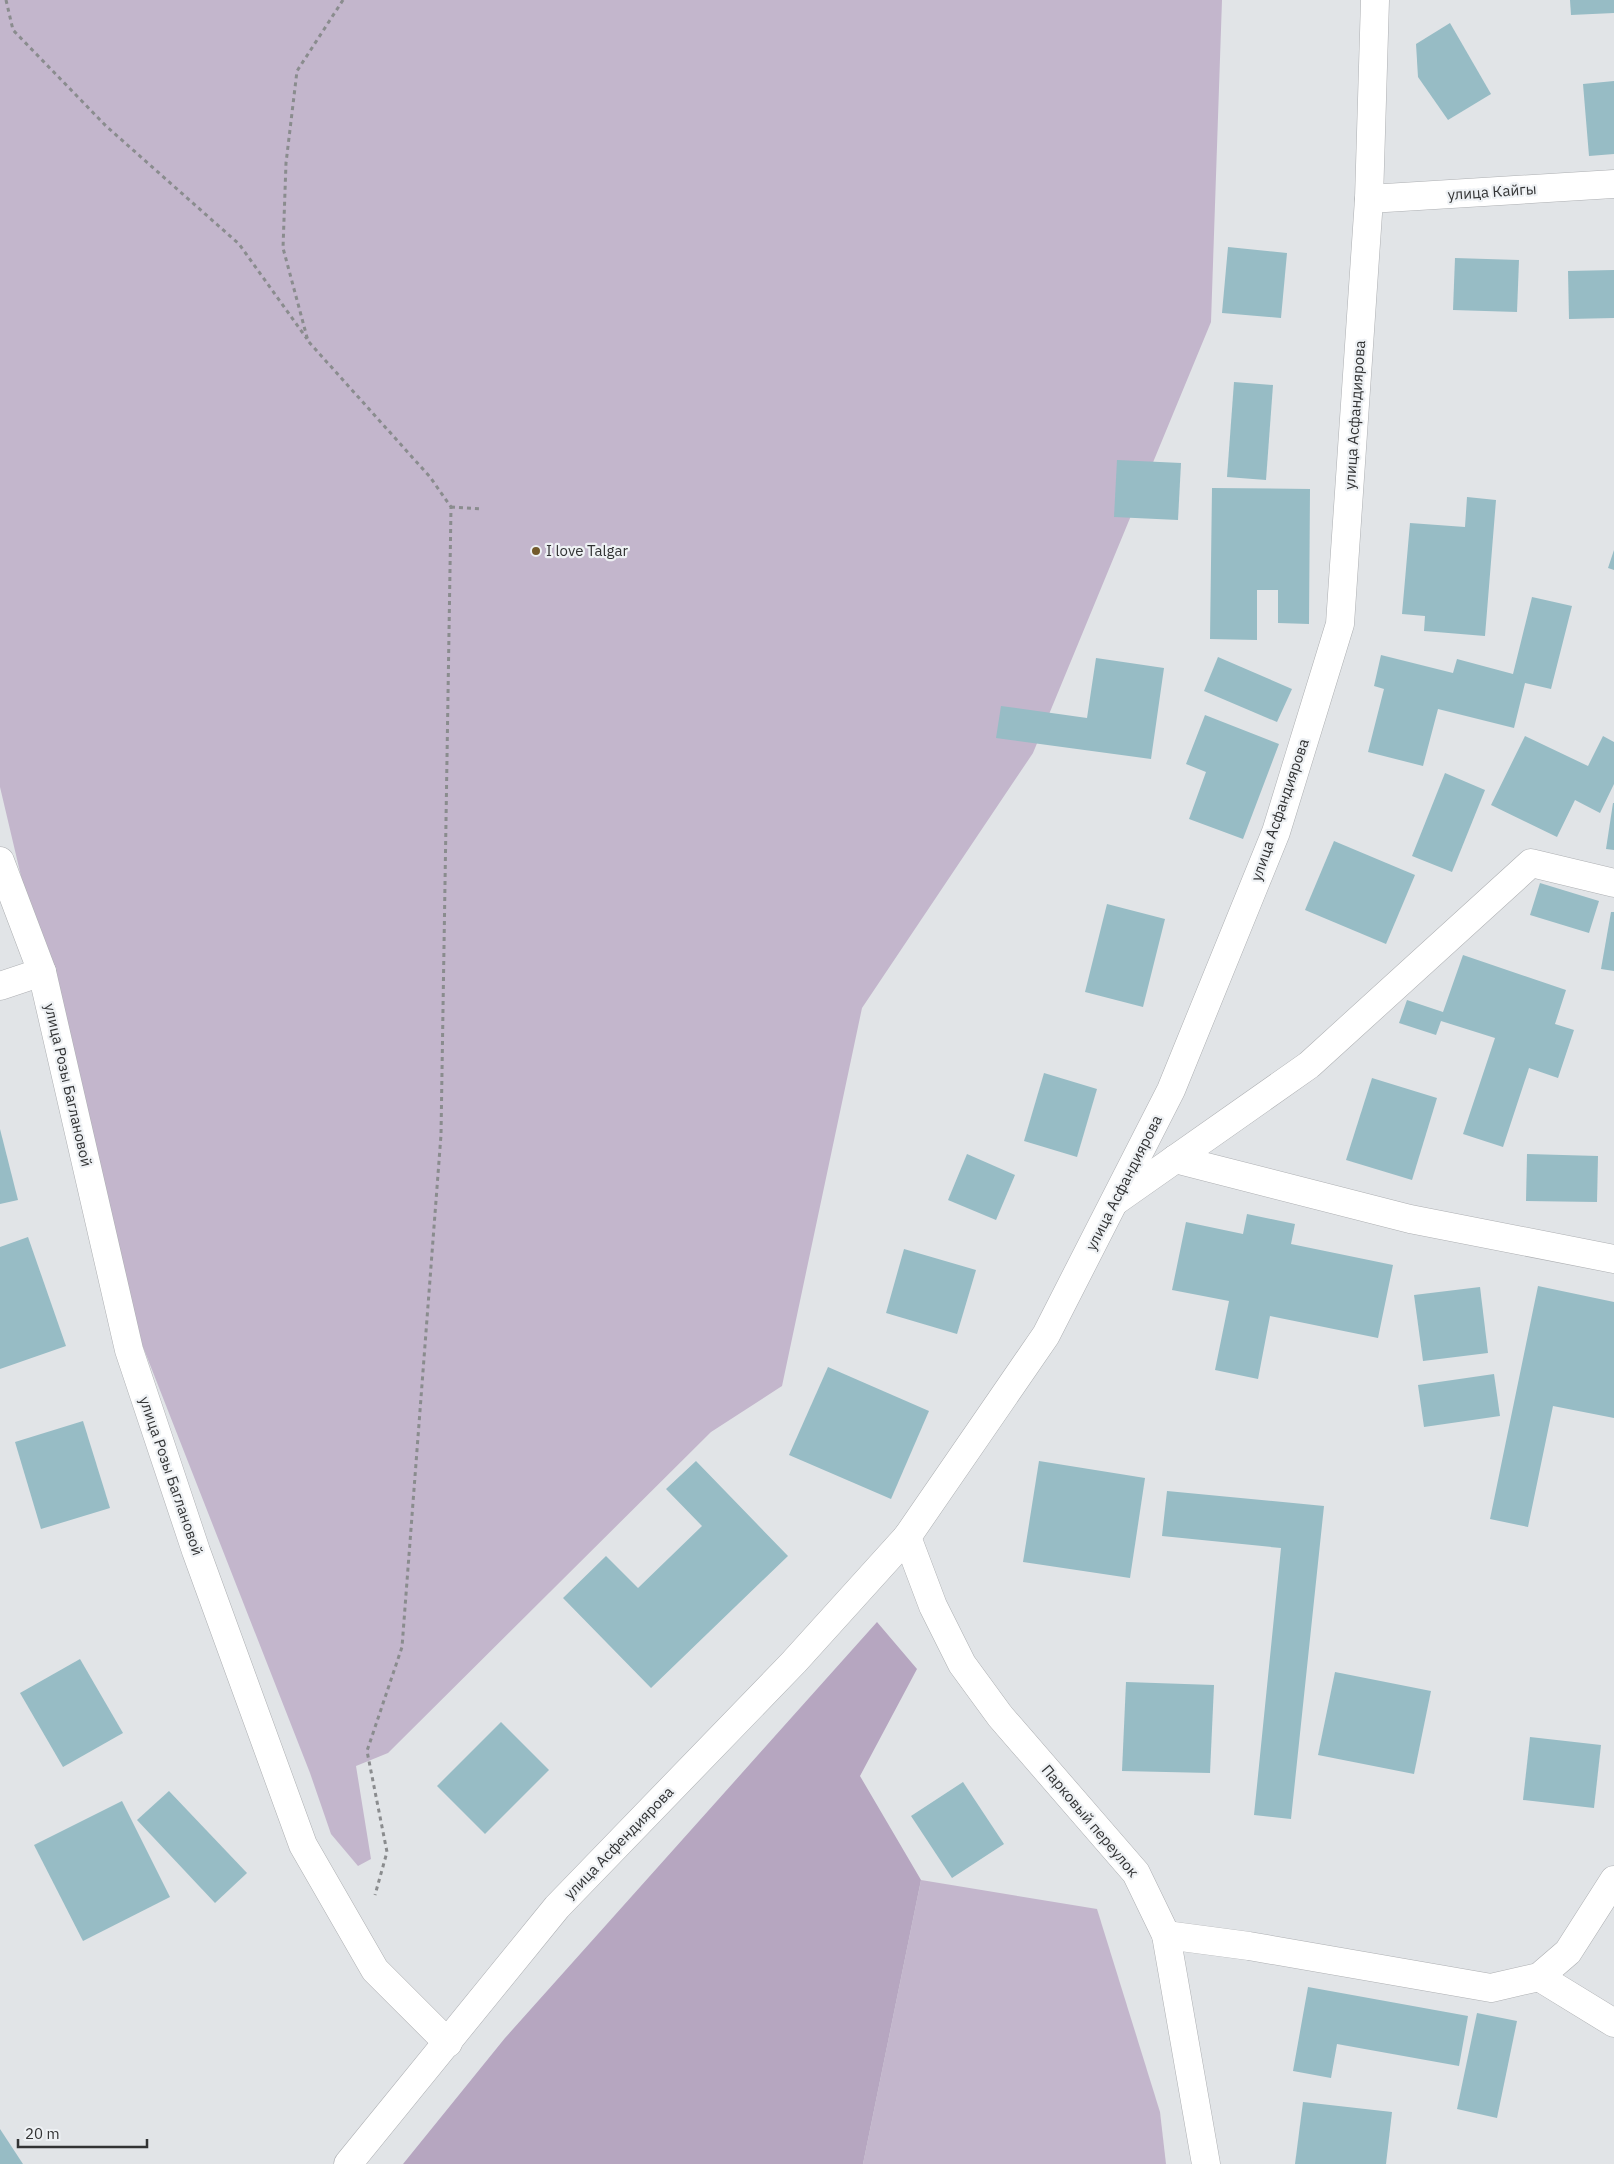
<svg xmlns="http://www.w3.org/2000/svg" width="1614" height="2164" viewBox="0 0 1614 2164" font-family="'IBM Plex Sans',sans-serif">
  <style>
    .green { fill: #c3b6cc }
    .forest { fill: #b6a6c0 }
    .building { fill: #97bcc5 }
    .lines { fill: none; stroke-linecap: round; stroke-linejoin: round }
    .minor-casing { stroke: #adafb2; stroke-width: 29 }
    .path { stroke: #8a8c8e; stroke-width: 3; stroke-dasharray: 4 4; stroke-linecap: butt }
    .minor { stroke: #fff; stroke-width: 28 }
    .poi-dot { fill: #735a2b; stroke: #eef1f4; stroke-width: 2 }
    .labels { text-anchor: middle; stroke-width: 4.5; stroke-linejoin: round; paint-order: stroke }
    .street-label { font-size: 15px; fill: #323334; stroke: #eef1f4 }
    .poi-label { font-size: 15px; fill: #323334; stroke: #eef1f4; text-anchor: start }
  </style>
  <rect width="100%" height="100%" fill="#e1e4e7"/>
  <g class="green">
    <polygon points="0,0 1222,0 1211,322 1033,753 862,1008 782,1386 711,1432 388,1753 356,1766 371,1859 358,1866 331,1834 310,1773 127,1306 53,1012 0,787"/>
    <polygon points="921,1880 1097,1909 1160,2112 1166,2164 863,2164"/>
  </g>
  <polygon class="forest" points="877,1622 917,1669 860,1776 921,1880 863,2164 403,2164 505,2038"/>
  <g class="building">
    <polygon points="1570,0 1614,0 1614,13 1571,15"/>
    <polygon points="1450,23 1491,94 1448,120 1418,77 1416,44"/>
    <polygon points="1614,81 1614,154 1589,156 1583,84"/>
    <polygon points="1228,247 1287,253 1281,318 1222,313"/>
    <polygon points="1455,258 1519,260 1517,312 1453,310"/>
    <polygon points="1614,270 1614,318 1569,319 1568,271"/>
    <polygon points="1234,382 1273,385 1266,480 1227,477"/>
    <polygon points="1117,460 1181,463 1178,520 1114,517"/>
    <polygon points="1212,488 1310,489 1309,624 1278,623 1278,590 1257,590 1257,640 1210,639"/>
    <polygon points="1467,497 1496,500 1485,636 1424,631 1425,616 1402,614 1410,523 1465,527"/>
    <polygon points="1614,550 1614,570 1608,568"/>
    <polygon points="1532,597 1572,606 1551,689 1525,683 1514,728 1438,709 1423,766 1368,752 1384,689 1374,686 1381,655 1453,673 1457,659 1513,674"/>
    <polygon points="1218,657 1292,689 1277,722 1204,691"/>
    <polygon points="1096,658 1164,668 1151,759 996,738 1001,706 1087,718"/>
    <polygon points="1205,715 1279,744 1243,839 1189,819 1206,772 1186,764"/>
    <polygon points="1525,736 1588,766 1603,736 1614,742 1614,784 1600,813 1575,800 1557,837 1491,805"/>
    <polygon points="1445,773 1485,790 1452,872 1412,856"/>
    <polygon points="1613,803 1614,803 1614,850 1606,849"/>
    <polygon points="1334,841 1415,875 1386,944 1305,910"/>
    <polygon points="1540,883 1599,901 1589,933 1530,915"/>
    <polygon points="1107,904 1165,919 1143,1007 1085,992"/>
    <polygon points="1611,912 1614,912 1614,971 1601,969"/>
    <polygon points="1463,955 1566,990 1555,1024 1574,1030 1558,1078 1529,1068 1503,1147 1463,1134 1495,1038 1441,1021 1436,1035 1399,1023 1407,1000 1443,1012"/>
    <polygon points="1044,1073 1097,1089 1077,1157 1024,1141"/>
    <polygon points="1372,1078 1437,1098 1412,1180 1346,1160"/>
    <polygon points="0,1129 18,1200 0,1204"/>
    <polygon points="967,1154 1015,1175 996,1220 948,1200"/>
    <polygon points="1527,1154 1598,1156 1597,1202 1526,1201"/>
    <polygon points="1247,1214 1295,1224 1291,1244 1393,1265 1378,1338 1270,1316 1258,1379 1215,1370 1229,1301 1172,1290 1186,1222 1243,1234"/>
    <polygon points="28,1237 66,1346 0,1369 0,1247"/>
    <polygon points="904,1249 976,1270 957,1334 886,1313"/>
    <polygon points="1538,1286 1614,1302 1614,1418 1553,1406 1528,1527 1490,1519"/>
    <polygon points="1480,1287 1488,1353 1423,1361 1414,1295"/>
    <polygon points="828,1367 929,1411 891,1499 789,1455"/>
    <polygon points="1494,1374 1500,1416 1424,1427 1418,1385"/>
    <polygon points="83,1421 110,1508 41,1529 15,1442"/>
    <polygon points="696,1461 788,1556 651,1688 563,1598 606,1556 638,1588 702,1526 666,1489"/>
    <polygon points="1039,1461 1145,1478 1130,1578 1023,1562"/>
    <polygon points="1167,1491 1324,1506 1291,1819 1254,1815 1281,1548 1162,1536"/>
    <polygon points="80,1659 123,1733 63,1767 20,1693"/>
    <polygon points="1335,1672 1431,1691 1414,1774 1318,1755"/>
    <polygon points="1126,1682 1214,1685 1210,1773 1122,1771"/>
    <polygon points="501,1722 549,1770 485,1834 437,1786"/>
    <polygon points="1530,1737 1601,1745 1594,1808 1523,1800"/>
    <polygon points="963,1782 1004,1844 952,1878 911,1816"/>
    <polygon points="169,1791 247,1873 215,1903 137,1820"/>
    <polygon points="122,1801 170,1897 83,1941 34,1845"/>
    <polygon points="1308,1987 1468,2016 1459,2066 1337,2044 1331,2078 1293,2071"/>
    <polygon points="1477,2013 1517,2021 1497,2118 1457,2109"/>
    <polygon points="1303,2102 1392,2112 1386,2164 1295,2164"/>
    <polygon points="0,2129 23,2164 0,2164"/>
  </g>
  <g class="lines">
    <defs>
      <g id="minor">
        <polyline points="1369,199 1614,184"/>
        <polyline points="0,861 42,972 129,1350 196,1551 303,1845 375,1970 448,2043"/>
        <polyline points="0,986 42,972"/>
        <polyline points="1175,1159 1410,1219 1614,1259"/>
        <polyline points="1117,1200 1309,1065 1531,863 1614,883"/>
        <polyline points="907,1537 933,1606 962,1664 1000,1716 1136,1873 1166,1935 1206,2164"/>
        <polyline points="1166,1935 1249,1946 1491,1988 1539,1977 1568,1952 1614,1880"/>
        <polyline points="1539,1977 1614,2023"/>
        <polyline points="348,2164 557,1907 794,1662 907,1537 1046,1335 1171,1090 1276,832 1340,624 1369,199 1375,0"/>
      </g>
    </defs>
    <use href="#minor" class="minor-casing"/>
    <g class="path">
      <polyline points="6,0 13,30 106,126 239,244 307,339"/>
      <polyline points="343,0 297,71 286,163 283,248 308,341 430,477 451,507 441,1135 402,1647 367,1751 387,1852 375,1895"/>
      <polyline points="451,507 482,509"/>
    </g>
    <use href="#minor" class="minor"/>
  </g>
  <circle class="poi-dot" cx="536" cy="551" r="5"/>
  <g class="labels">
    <g class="street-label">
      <text transform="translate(1492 192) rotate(-4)" y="5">улица Кайгы</text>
      <text transform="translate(1355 415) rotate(-86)" y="5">улица Асфандиярова</text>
      <text transform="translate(1280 810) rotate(-71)" y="5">улица Асфандиярова</text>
      <text transform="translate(68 1085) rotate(77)" y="5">улица Розы Баглановой</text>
      <text transform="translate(1124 1183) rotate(-63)" y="5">улица Асфандиярова</text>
      <text transform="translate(171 1476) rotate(71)" y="5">улица Розы Баглановой</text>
      <text transform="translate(1090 1821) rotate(50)" y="5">Парковый переулок</text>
      <text transform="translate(619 1843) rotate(-46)" y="5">улица Асфендиярова</text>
    </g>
    <g class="poi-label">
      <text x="546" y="556">I love Talgar</text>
    </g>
  </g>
  <path d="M18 2139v8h129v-8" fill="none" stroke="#323334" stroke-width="2.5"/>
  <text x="25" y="2139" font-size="15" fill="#323334" stroke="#eef1f4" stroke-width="4" paint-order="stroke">20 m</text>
</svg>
